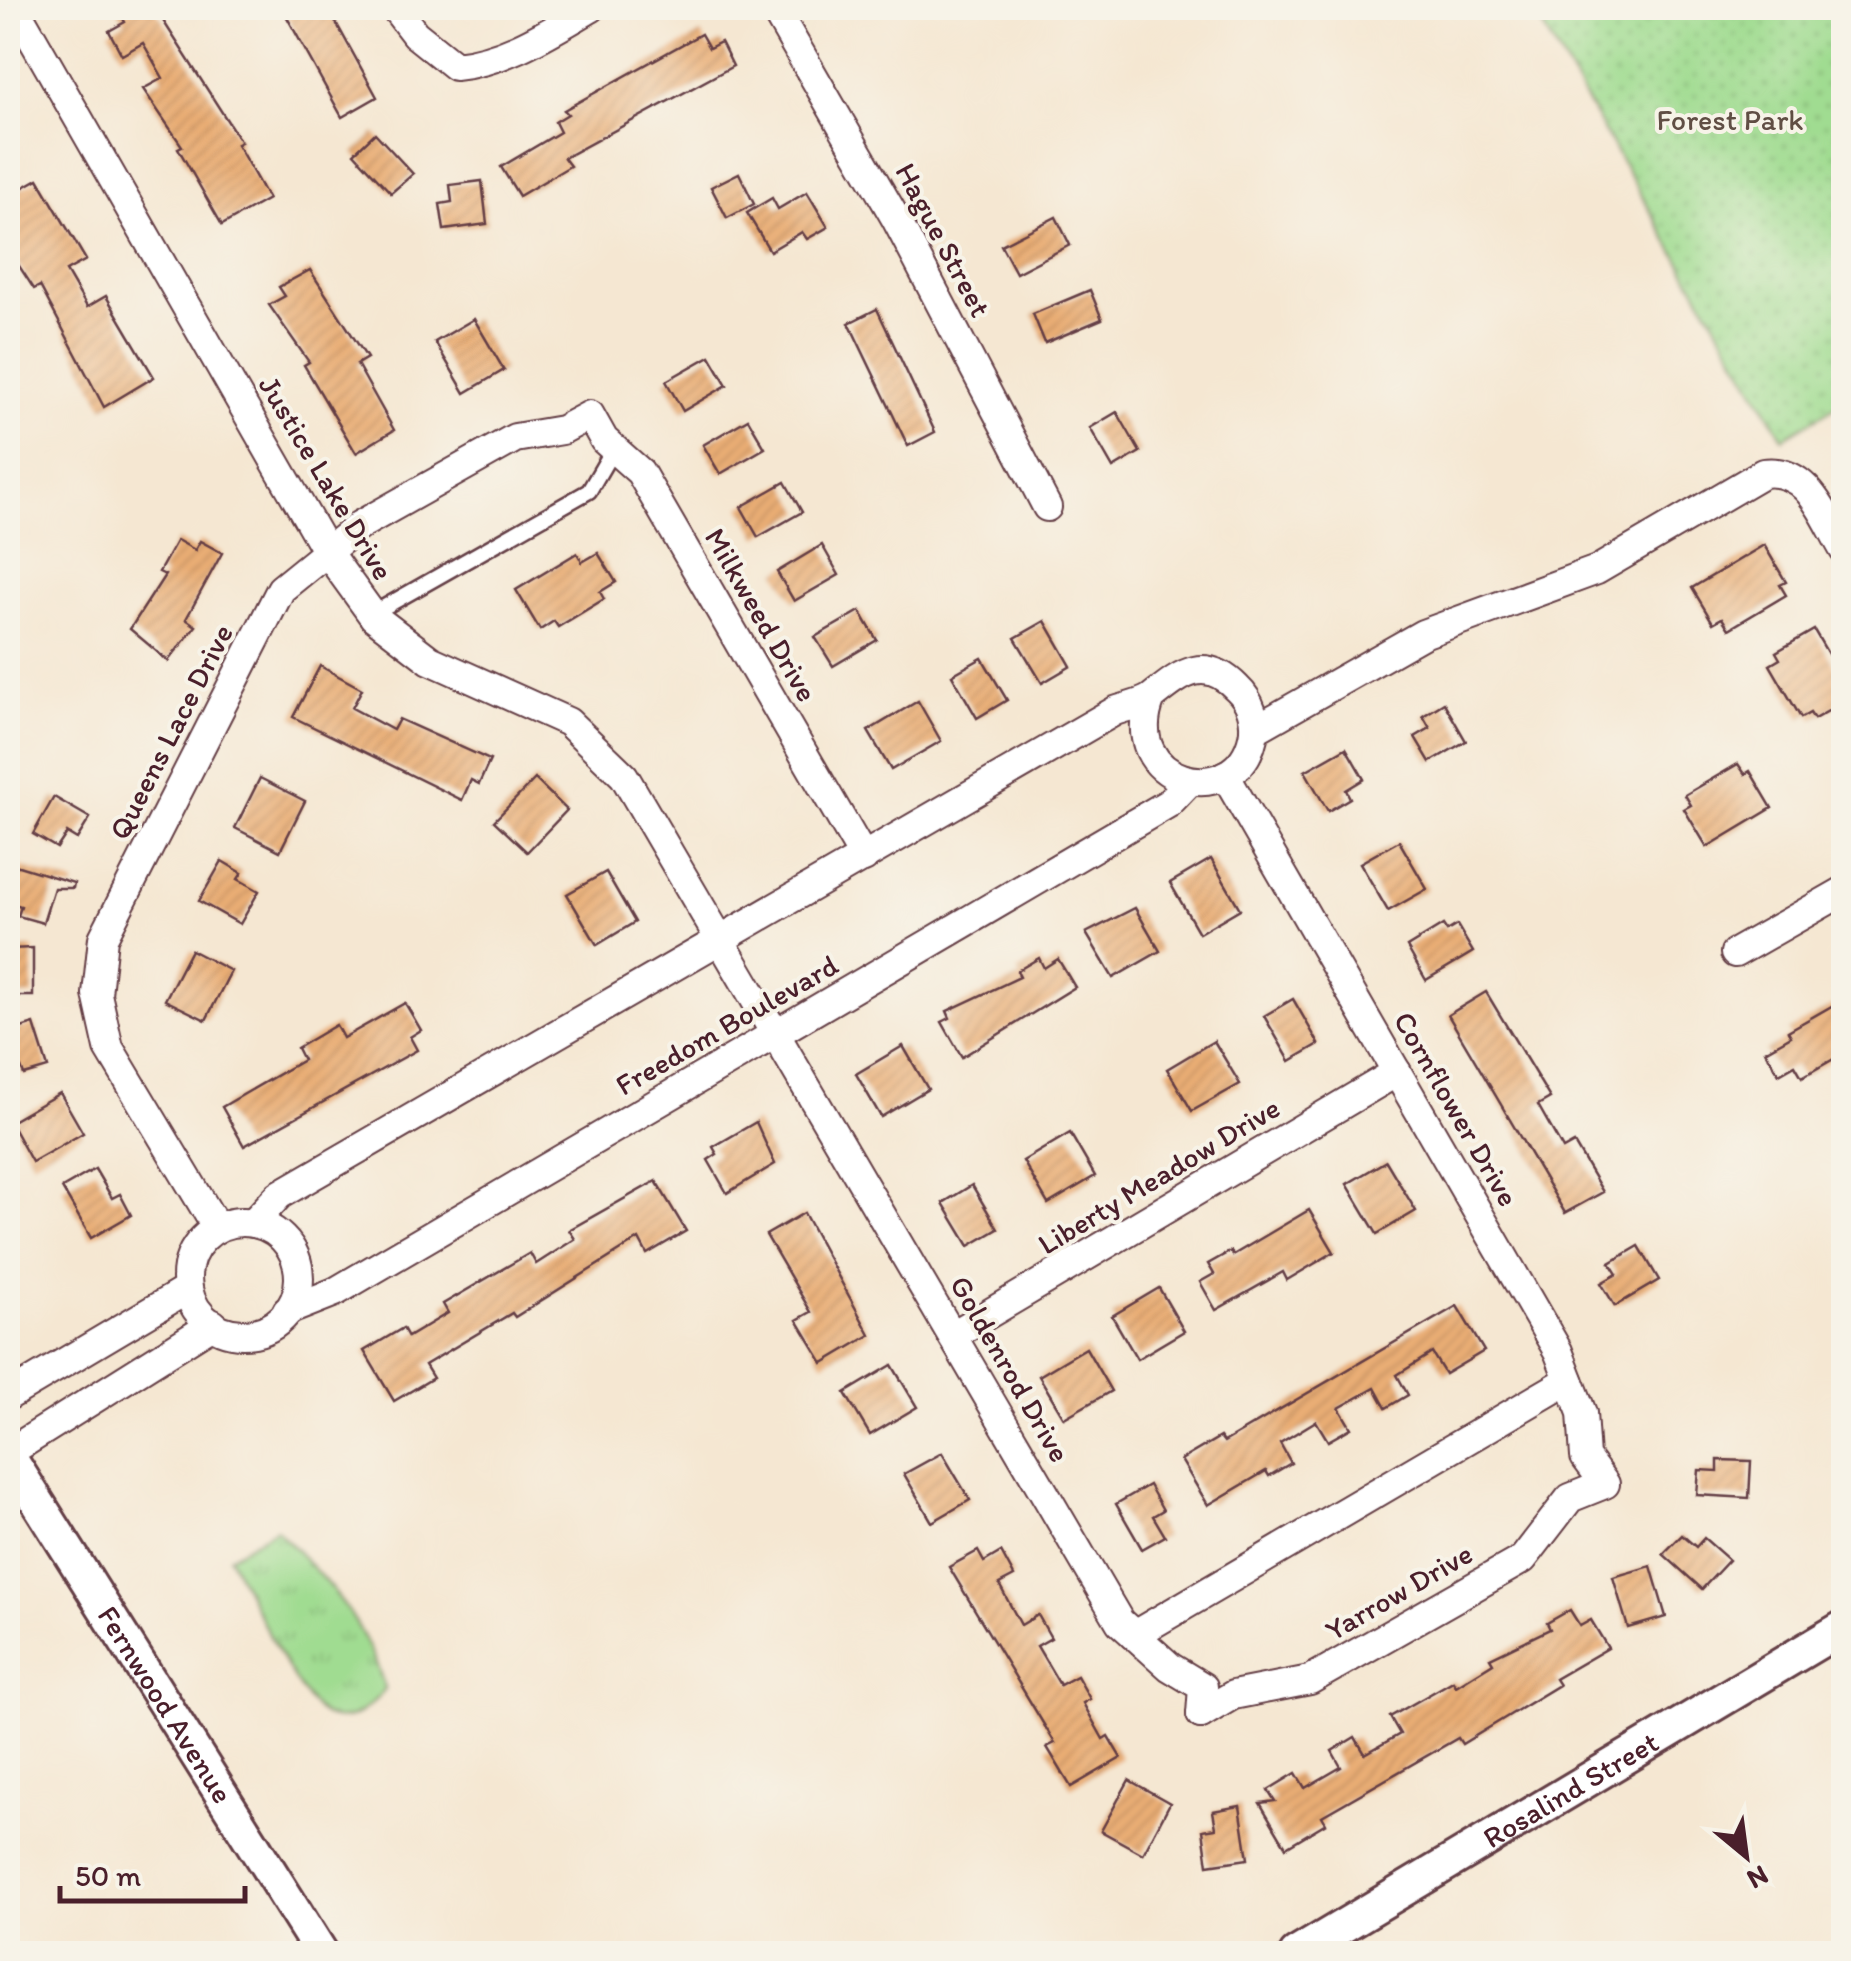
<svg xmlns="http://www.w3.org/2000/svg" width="1851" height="1961" viewBox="0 0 1851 1961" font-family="Itim,sans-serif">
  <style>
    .grass { fill: url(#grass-tufts); stroke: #757e5e; stroke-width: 2.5 }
    .park { fill: url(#park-dots); stroke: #757e5e; stroke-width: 2.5 }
    .building { fill: url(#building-hatch) }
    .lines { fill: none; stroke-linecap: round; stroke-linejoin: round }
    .service-casing { stroke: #643d44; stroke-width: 19 }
    .minor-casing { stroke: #643d44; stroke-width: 32 }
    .tertiary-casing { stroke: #643d44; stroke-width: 38 }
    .service { stroke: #fff; stroke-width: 14 }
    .minor { stroke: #fff; stroke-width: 28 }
    .tertiary { stroke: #fff; stroke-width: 32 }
    .labels { text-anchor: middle; stroke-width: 8; stroke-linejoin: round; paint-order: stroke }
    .park-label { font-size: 30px; fill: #604e44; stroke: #f7f3e8 }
    .street-label { font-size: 30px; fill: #4a1f2b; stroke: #f7f3e8 }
  </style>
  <defs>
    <pattern id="grass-tufts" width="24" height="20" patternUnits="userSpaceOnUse" patternTransform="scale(2.5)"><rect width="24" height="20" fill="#a0dc91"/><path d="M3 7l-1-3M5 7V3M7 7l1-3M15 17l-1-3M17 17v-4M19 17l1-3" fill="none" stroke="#8bbc7d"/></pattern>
    <pattern id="park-dots" width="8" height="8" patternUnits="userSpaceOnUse" patternTransform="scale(2.5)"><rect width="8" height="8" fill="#a0dc91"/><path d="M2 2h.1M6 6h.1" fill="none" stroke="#8bbc7d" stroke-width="1.8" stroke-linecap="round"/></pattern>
    <pattern id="building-hatch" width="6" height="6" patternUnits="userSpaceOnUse" patternTransform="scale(2.5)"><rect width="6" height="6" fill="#e9ad75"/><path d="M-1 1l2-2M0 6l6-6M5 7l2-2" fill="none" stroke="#c99465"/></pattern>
  </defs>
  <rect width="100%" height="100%" fill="#f7f3e8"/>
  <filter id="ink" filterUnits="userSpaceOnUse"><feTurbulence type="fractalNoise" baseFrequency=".01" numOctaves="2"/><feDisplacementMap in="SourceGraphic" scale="20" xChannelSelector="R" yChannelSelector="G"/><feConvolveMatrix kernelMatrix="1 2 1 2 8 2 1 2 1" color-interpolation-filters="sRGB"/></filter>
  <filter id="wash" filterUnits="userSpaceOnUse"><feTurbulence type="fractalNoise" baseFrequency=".0048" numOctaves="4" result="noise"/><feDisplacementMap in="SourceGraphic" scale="40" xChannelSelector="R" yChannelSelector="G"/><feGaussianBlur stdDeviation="2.25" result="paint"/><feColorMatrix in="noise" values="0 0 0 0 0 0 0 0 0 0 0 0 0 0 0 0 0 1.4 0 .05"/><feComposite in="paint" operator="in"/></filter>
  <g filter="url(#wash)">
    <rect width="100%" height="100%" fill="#f5e7d2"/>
    <path class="grass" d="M276 1529C328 1583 362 1615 385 1689 371 1706 351 1726 326 1716 299 1705 246 1587 229 1557Z"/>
    <polygon class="park" points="1532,8 1843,8 1843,402 1783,438"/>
    <g id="blocks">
      <g class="building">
        <polygon points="117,8 155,8 241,142 237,144 268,199 222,225 178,148 182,146 143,89 163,78 143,43 122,55 109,31 125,22"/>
        <polygon points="282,8 328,8 377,97 342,117"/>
        <polygon points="701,34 709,48 721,42 733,66 564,158 570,166 519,196 501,167 560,132 555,122 568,114 564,110"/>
        <polygon points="375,133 413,174 391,193 354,153"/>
        <polygon points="739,173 754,204 727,218 711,187"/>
        <polygon points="38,179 86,260 66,271 87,307 106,296 154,377 104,407 40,286 34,289 8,249 8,196"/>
        <polygon points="482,181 487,224 444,230 440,204 452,202 450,185"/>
        <polygon points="807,192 828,227 807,239 802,232 770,251 747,213 772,198 778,209"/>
        <polygon points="1056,217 1070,245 1016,273 1001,245"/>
        <polygon points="310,270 367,358 357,364 394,430 356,453 304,365 309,362 269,305 285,296 279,287"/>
        <polygon points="1090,290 1102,319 1045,343 1033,314"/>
        <polygon points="877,309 935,432 908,446 849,323"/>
        <polygon points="474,319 504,370 465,393 435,342"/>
        <polygon points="710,356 727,385 683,411 666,381"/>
        <polygon points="1117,412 1140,452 1113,468 1090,428"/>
        <polygon points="748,419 765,448 720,474 703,445"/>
        <polygon points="785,482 802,512 758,537 741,507"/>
        <polygon points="177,540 195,550 200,541 222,553 186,619 196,626 168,661 130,629 165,575 159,572"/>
        <polygon points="822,545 839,575 794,601 777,572"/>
        <polygon points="1764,545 1786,582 1780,585 1786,595 1729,629 1722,618 1713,623 1692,588"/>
        <polygon points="577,553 582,562 598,553 616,582 600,592 604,599 558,627 554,621 540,630 516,590"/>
        <polygon points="860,611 877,640 833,666 815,637"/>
        <polygon points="1045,621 1071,666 1042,683 1015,638"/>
        <polygon points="1814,630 1844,681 1844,702 1814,719 1810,713 1801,718 1770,665 1780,659 1776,652"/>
        <polygon points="982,658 1007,700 977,718 952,675"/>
        <polygon points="320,666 362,689 352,708 393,730 399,719 490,760 479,784 471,780 462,800 293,717"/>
        <polygon points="918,701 941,741 891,770 868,731"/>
        <polygon points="1444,703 1466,741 1430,762 1415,737 1430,728 1423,716"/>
        <polygon points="1346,748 1364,779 1346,790 1350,798 1328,811 1305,771"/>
        <polygon points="1738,764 1745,774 1750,771 1772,808 1707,847 1684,809 1691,805 1685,795"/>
        <polygon points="260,778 305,801 280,851 235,828"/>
        <polygon points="535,779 567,810 527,852 494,821"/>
        <polygon points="54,797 90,818 77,839 67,833 57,848 33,834"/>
        <polygon points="1399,841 1427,889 1388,911 1360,863"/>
        <polygon points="1211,859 1240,909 1199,933 1170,883"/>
        <polygon points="222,861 242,873 238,879 259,891 240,924 199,901"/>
        <polygon points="12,864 74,883 73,888 54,888 43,923 18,916 21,906 8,902"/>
        <polygon points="606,872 635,922 597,945 567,894"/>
        <polygon points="1135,908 1160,951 1113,978 1086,933"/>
        <polygon points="1443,925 1447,931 1457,925 1473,952 1426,980 1407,947"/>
        <polygon points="33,948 33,996 8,996 8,949"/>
        <polygon points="191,950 231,971 206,1020 165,1000"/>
        <polygon points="1039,958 1044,968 1058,959 1075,987 962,1057 942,1022 950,1018 947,1011 1020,977 1017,971"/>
        <polygon points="1486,992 1550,1098 1538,1105 1563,1149 1574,1143 1603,1192 1565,1213 1448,1015"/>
        <polygon points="1293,999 1319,1044 1290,1061 1264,1016"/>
        <polygon points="1844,999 1844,1053 1802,1077 1795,1065 1779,1074 1765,1051 1791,1036 1788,1031"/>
        <polygon points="405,1003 421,1030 410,1037 417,1050 244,1146 222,1107 303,1060 297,1048 336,1025 343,1038"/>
        <polygon points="34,1024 48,1068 24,1075 21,1067 8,1072 8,1032"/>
        <polygon points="1214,1041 1240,1084 1192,1111 1167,1069"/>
        <polygon points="903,1046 928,1089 881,1117 856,1074"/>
        <polygon points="60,1093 83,1133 32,1162 10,1122"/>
        <polygon points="756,1122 775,1164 727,1193 708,1160 717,1154 713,1147"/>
        <polygon points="1070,1133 1095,1176 1048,1204 1023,1161"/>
        <polygon points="1386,1161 1416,1211 1377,1234 1347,1184"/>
        <polygon points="95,1169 112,1198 120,1194 131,1215 91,1238 62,1188"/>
        <polygon points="656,1181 686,1231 647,1254 639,1239 515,1317 512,1313 425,1365 433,1378 394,1401 364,1351 403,1328 408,1337 448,1313 443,1304 530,1253 536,1264 575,1239 569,1230"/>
        <polygon points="972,1185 998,1229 969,1246 943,1203"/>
        <polygon points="1309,1210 1334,1252 1287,1280 1283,1272 1216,1310 1200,1282 1214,1274 1208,1264 1231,1251 1233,1255"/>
        <polygon points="804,1213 870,1335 823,1363 797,1320 811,1312 766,1235"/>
        <polygon points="1639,1246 1659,1280 1615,1306 1601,1283 1617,1274 1610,1263"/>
        <polygon points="1159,1288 1184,1331 1137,1359 1112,1316"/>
        <polygon points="1457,1306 1484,1351 1445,1374 1432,1353 1397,1375 1408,1395 1386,1408 1375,1388 1339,1408 1351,1428 1328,1441 1316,1421 1280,1443 1291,1463 1269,1476 1266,1471 1208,1505 1181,1460 1220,1437 1224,1442"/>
        <polygon points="1086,1348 1111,1391 1064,1418 1039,1376"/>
        <polygon points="892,1365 917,1407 870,1435 845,1393"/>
        <polygon points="942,1453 970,1500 932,1522 904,1474"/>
        <polygon points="1718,1460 1751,1461 1749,1498 1697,1495 1699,1470 1718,1471"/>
        <polygon points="1149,1485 1163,1510 1153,1516 1165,1536 1142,1549 1116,1504"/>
        <polygon points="1682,1535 1696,1547 1704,1538 1729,1560 1702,1589 1663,1554"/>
        <polygon points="978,1551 984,1562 1001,1552 1014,1576 999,1584 1021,1625 1038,1615 1051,1638 1037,1646 1060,1685 1077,1676 1090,1699 1083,1703 1103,1739 1108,1736 1121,1758 1071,1787 1047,1747 1055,1743 949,1567"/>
        <polygon points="1651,1566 1666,1617 1628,1628 1613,1577"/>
        <polygon points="1570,1610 1580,1626 1591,1620 1608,1648 1555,1679 1559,1685 1462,1744 1458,1738 1322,1816 1326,1823 1286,1847 1260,1803 1275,1801 1268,1790 1296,1773 1305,1788 1341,1767 1332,1751 1355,1737 1365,1754 1400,1734 1390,1717 1453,1681 1456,1686 1493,1663 1490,1658 1550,1629 1547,1623"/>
        <polygon points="1129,1780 1170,1803 1143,1854 1101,1831"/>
        <polygon points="1240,1806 1248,1859 1208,1865 1203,1830 1216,1828 1213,1811"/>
      </g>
    </g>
  </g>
  <g filter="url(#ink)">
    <use href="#blocks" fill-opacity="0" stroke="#643d44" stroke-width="2.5"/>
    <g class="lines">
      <defs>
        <polyline id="service" points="372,614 589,491 614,448"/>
        <g id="minor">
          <polyline points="15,8 327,552 374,617 430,660 568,722 624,776 1120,1622 1170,1667 1203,1687 1201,1714"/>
          <path d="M395 8 415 34 455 66C506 61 548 33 591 8"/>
          <polyline points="774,8 896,219 1047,507"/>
          <path d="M1254 730 1423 634 1597 570 1763 473C1809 467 1824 517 1844 550"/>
          <polyline points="1735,953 1844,891"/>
          <circle cx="243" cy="1278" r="56"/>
          <path d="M253 1223 279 1195 1115 711C1126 707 1142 704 1151 698 1179 676 1203 653 1237 688 1250 700 1257 719 1253 737 1236 814 1117 783 1151 698"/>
          <polyline points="217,1228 109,1048 97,994 103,938 281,589 360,525 515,438 562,430 590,415 604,440 640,472 864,858"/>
          <polyline points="287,1311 335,1292 1169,803 1190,781"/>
          <polyline points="953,1335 1397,1072"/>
          <polyline points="8,1396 188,1289"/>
          <polyline points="8,1453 213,1324"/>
          <polyline points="1134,1635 1569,1380"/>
          <polyline points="1201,1714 1233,1695 1310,1680 1523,1559 1570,1498 1605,1484 1585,1457 1582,1413 1558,1351 1225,775"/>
        </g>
        <g id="tertiary">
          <path id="s1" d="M8 1455 322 1954"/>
          <path id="s2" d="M1296 1954 1844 1627"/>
        </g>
      </defs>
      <use href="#service" class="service-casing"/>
      <use href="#minor" class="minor-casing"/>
      <use href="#tertiary" class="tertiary-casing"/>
      <use href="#service" class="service"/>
      <use href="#minor" class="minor"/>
      <use href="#tertiary" class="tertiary"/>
    </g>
  </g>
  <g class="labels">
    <g class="park-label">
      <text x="1730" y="130">Forest Park</text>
    </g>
    <g class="street-label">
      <text transform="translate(943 240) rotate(62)" y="10">Hague Street</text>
      <text transform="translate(326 478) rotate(59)" y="10">Justice Lake Drive</text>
      <text transform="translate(761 615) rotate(60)" y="10">Milkweed Drive</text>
      <text transform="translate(171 732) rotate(-63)" y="10">Queens Lace Drive</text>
      <text transform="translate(727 1025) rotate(-30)" y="10">Freedom Boulevard</text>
      <text transform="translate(1456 1109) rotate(60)" y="10">Cornflower Drive</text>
      <text transform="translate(1159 1176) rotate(-31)" y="10">Liberty Meadow Drive</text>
      <text transform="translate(1010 1369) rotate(60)" y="10">Goldenrod Drive</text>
      <text transform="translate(1399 1592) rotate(-30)" y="10">Yarrow Drive</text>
      <text dy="10" stroke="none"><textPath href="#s1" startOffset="295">Fernwood Avenue</textPath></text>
      <text dy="10" stroke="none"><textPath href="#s2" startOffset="320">Rosalind Street</textPath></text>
    </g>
  </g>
  <rect width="1851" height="1961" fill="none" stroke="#f7f3e8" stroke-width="40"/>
  <g transform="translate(1746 1856) rotate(151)" stroke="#f7f3e8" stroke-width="8" paint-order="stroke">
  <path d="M0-8L18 38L0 25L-18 38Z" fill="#4a1f2b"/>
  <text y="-15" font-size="28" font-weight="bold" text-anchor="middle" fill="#4a1f2b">N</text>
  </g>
  <path d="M60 1886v15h185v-15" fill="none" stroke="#4a1f2b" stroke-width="5"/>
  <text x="75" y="1886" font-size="30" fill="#4a1f2b" stroke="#f7f3e8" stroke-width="8" paint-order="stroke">50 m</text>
</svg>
